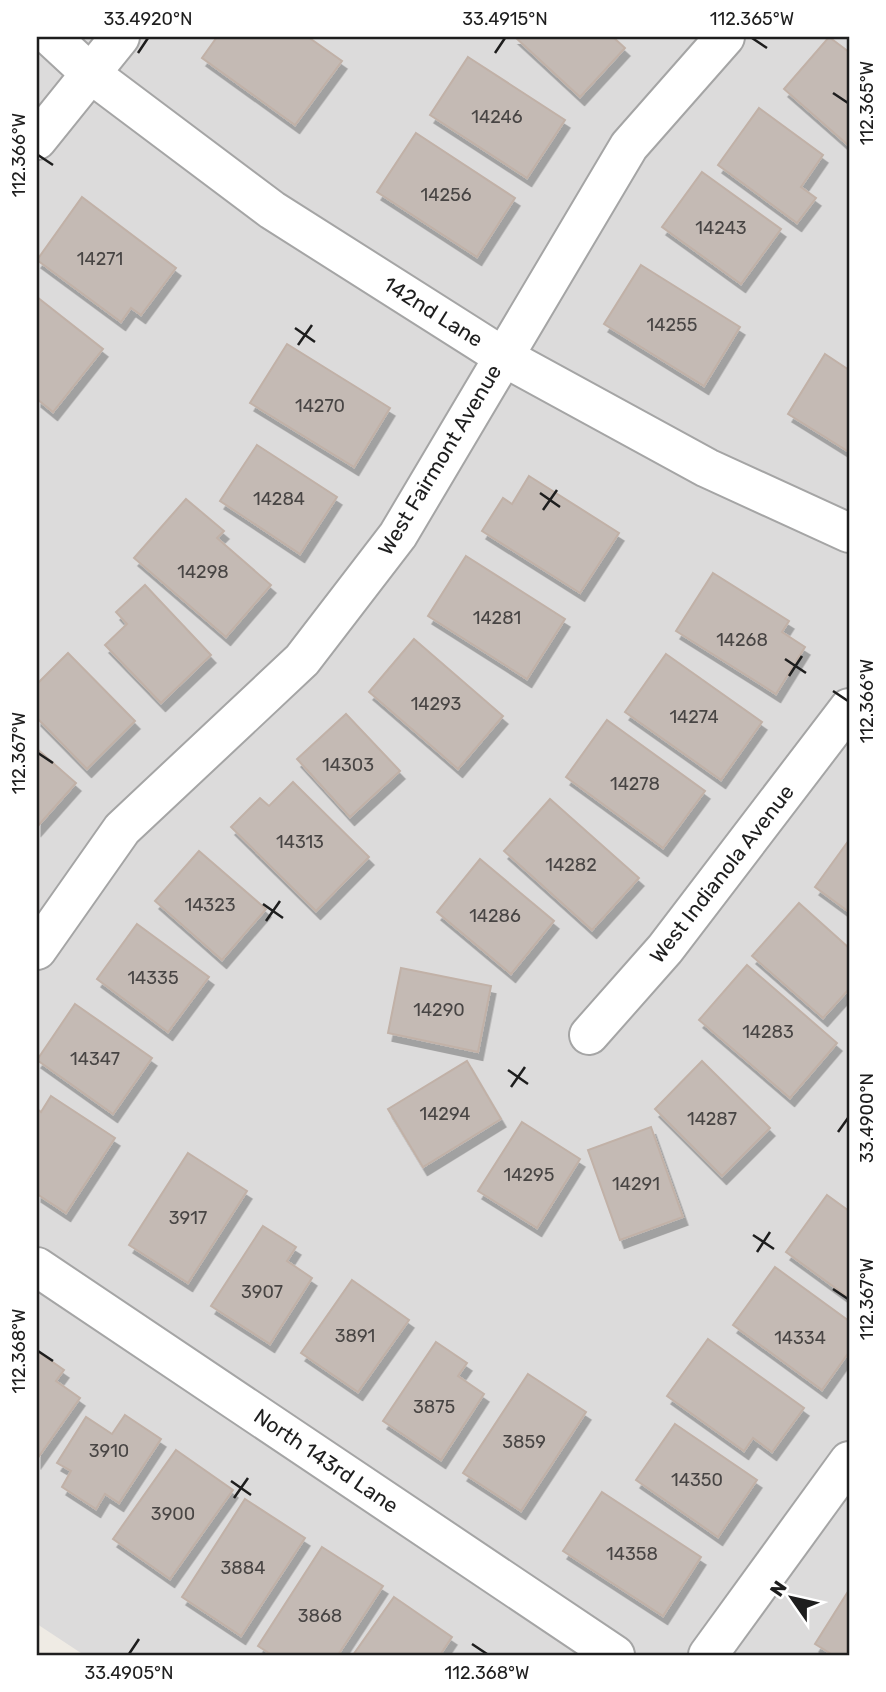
<svg xmlns="http://www.w3.org/2000/svg" width="886" height="1692" viewBox="0 0 886 1692" font-family="Rubik,sans-serif">
  <style>
    .residential { fill: #dcdbdb }
    .building { fill: #c4bab4; stroke: #c1b1a7; stroke-width: 2; filter: url(#shadow) }
    .lines { fill: none; stroke-linecap: round; stroke-linejoin: round }
    .minor-casing { stroke: #a5a5a5; stroke-width: 42 }
    .minor { stroke: #fff; stroke-width: 38 }
    .ticks { fill: none; stroke: #1e1e1e; stroke-width: 2.5 }
    .labels { text-anchor: middle; stroke-width: 7; stroke-linejoin: round; paint-order: stroke }
    .number-label { font-size: 18px; fill: #484544 }
    .street-label { font-size: 21px; fill: #1e1e1e; stroke: #fff }
    .neatline { fill: none; stroke: #1e1e1e; stroke-width: 2.5 }
    .ticks-label { font-size: 18px; text-anchor: middle; fill: #1e1e1e }
  </style>
  <defs>
    <filter id="shadow"><feDropShadow dx="4.5" dy="8" stdDeviation="0" flood-color="#0004"/></filter>
  </defs>
  <rect width="100%" height="100%" fill="#efebe4"/>
  <polygon class="residential" points="37,37 849,37 849,1655 84,1655 37,1624"/>
  <g class="building">
    <polygon points="217,37 308,37 342,61 295,125 202,58"/>
    <polygon points="515,37 613,37 625,48 580,97"/>
    <polygon points="829,37 849,52 849,146 784,89"/>
    <polygon points="468,57 565,120 527,178 430,115"/>
    <polygon points="759,108 823,155 801,187 816,198 797,223 718,165"/>
    <polygon points="416,133 515,198 477,257 377,192"/>
    <polygon points="702,172 781,229 741,284 662,227"/>
    <polygon points="82,197 176,268 141,315 131,308 121,322 37,260"/>
    <polygon points="641,265 740,327 704,386 604,324"/>
    <polygon points="37,297 103,349 53,412 37,399"/>
    <polygon points="287,344 390,408 354,467 250,403"/>
    <polygon points="825,354 849,370 849,452 788,414"/>
    <polygon points="257,445 337,497 300,554 220,501"/>
    <polygon points="529,476 619,533 580,593 482,531 503,498 512,504"/>
    <polygon points="186,499 224,531 217,538 271,585 226,637 134,558"/>
    <polygon points="466,556 565,619 527,679 428,616"/>
    <polygon points="713,573 789,621 782,632 805,647 776,694 676,631"/>
    <polygon points="145,585 211,655 161,703 105,645 127,624 116,612"/>
    <polygon points="414,639 503,716 458,769 369,692"/>
    <polygon points="68,653 135,721 87,769 37,718 37,684"/>
    <polygon points="666,654 762,722 721,780 625,712"/>
    <polygon points="346,714 400,771 350,817 297,759"/>
    <polygon points="607,720 705,791 663,848 566,777"/>
    <polygon points="37,749 76,783 37,827"/>
    <polygon points="293,782 369,857 316,911 231,827 260,798 269,806"/>
    <polygon points="550,799 639,878 592,930 504,851"/>
    <polygon points="849,840 849,912 815,887"/>
    <polygon points="199,851 266,909 222,960 155,901"/>
    <polygon points="480,859 554,921 511,974 437,912"/>
    <polygon points="799,903 849,948 849,989 823,1018 752,956"/>
    <polygon points="137,924 209,977 168,1032 97,979"/>
    <polygon points="747,965 837,1043 790,1098 699,1020"/>
    <polygon points="401,968 491,986 478,1052 388,1033"/>
    <polygon points="75,1004 152,1058 113,1114 37,1060"/>
    <polygon points="467,1061 501,1119 423,1167 388,1109"/>
    <polygon points="702,1061 770,1128 722,1176 655,1109"/>
    <polygon points="51,1096 115,1138 66,1213 37,1194 37,1109 41,1112"/>
    <polygon points="522,1122 580,1159 537,1228 478,1191"/>
    <polygon points="651,1127 683,1217 620,1240 588,1150"/>
    <polygon points="188,1153 247,1191 188,1283 129,1245"/>
    <polygon points="827,1195 849,1211 849,1298 786,1252"/>
    <polygon points="263,1226 296,1247 287,1261 312,1278 270,1344 211,1306"/>
    <polygon points="775,1267 849,1321 849,1352 822,1390 733,1325"/>
    <polygon points="352,1280 409,1320 358,1392 301,1353"/>
    <polygon points="708,1339 804,1408 772,1452 753,1438 744,1451 667,1396"/>
    <polygon points="436,1342 467,1363 458,1376 484,1394 441,1460 383,1421"/>
    <polygon points="37,1351 64,1370 56,1381 80,1398 37,1459"/>
    <polygon points="528,1374 586,1412 521,1511 463,1473"/>
    <polygon points="125,1415 161,1439 119,1503 105,1494 96,1509 62,1487 71,1471 57,1463 86,1417 112,1434"/>
    <polygon points="675,1424 757,1480 718,1537 636,1480"/>
    <polygon points="176,1450 233,1490 170,1579 113,1539"/>
    <polygon points="602,1492 701,1557 663,1616 563,1551"/>
    <polygon points="245,1499 305,1538 241,1636 182,1597"/>
    <polygon points="322,1547 383,1586 338,1655 272,1655 258,1646"/>
    <polygon points="849,1590 849,1655 833,1655 815,1644"/>
    <polygon points="394,1597 452,1637 440,1655 353,1655"/>
  </g>
  <g class="lines">
    <defs>
      <g id="minor">
        <polyline points="51,37 91,74 272,210 502,356 707,468 849,533"/>
        <polyline points="37,140 120,37"/>
        <polyline points="37,950 122,829 302,660 398,535 629,146 725,37"/>
        <polyline points="589,1035 665,949 849,708"/>
        <polyline points="37,1267 615,1655"/>
        <polyline points="708,1655 849,1461"/>
      </g>
    </defs>
    <use href="#minor" class="minor-casing"/>
    <use href="#minor" class="minor"/>
  </g>
  <path class="ticks" d="M752 38 767 48M138 53 148 38M495 53 505 38M833 93 848 103M38 155 53 165M295 328 315 342M298 345 312 325M540 493 560 507M543 510 557 490M785 659 806 673M789 676 802 656M833 691 848 701M38 753 53 763M263 904 283 918M266 921 280 901M508 1070 528 1084M511 1087 525 1067M838 1132 848 1118M753 1235 774 1249M757 1252 770 1232M833 1289 848 1299M38 1351 53 1361M231 1481 251 1495M234 1498 248 1478M472 1644 487 1654M129 1654 139 1639"/>
  <g class="labels">
    <g class="number-label">
      <text x="497" y="123">14246</text>
      <text x="446" y="201">14256</text>
      <text x="721" y="234">14243</text>
      <text x="100" y="265">14271</text>
      <text x="672" y="331">14255</text>
      <text x="320" y="412">14270</text>
      <text x="279" y="505">14284</text>
      <text x="203" y="578">14298</text>
      <text x="497" y="624">14281</text>
      <text x="742" y="646">14268</text>
      <text x="436" y="710">14293</text>
      <text x="694" y="723">14274</text>
      <text x="348" y="771">14303</text>
      <text x="635" y="790">14278</text>
      <text x="300" y="848">14313</text>
      <text x="571" y="871">14282</text>
      <text x="210" y="911">14323</text>
      <text x="495" y="922">14286</text>
      <text x="153" y="984">14335</text>
      <text x="439" y="1016">14290</text>
      <text x="768" y="1038">14283</text>
      <text x="95" y="1065">14347</text>
      <text x="445" y="1120">14294</text>
      <text x="712" y="1125">14287</text>
      <text x="529" y="1181">14295</text>
      <text x="636" y="1190">14291</text>
      <text x="188" y="1224">3917</text>
      <text x="262" y="1298">3907</text>
      <text x="355" y="1342">3891</text>
      <text x="800" y="1344">14334</text>
      <text x="434" y="1413">3875</text>
      <text x="524" y="1448">3859</text>
      <text x="109" y="1457">3910</text>
      <text x="697" y="1486">14350</text>
      <text x="173" y="1520">3900</text>
      <text x="632" y="1560">14358</text>
      <text x="243" y="1574">3884</text>
      <text x="320" y="1622">3868</text>
    </g>
    <g class="street-label">
      <text transform="translate(433 312) rotate(32)" y="7">142nd Lane</text>
      <text transform="translate(440 460) rotate(-59)" y="7">West Fairmont Avenue</text>
      <text transform="translate(722 874) rotate(-52)" y="7">West Indianola Avenue</text>
      <text transform="translate(326 1461) rotate(34)" y="7">North 143rd Lane</text>
    </g>
  </g>
  <rect width="886" height="1692" fill="none" stroke="#ffffff" stroke-width="77"/>
  <g transform="translate(792 1598) rotate(304)" stroke="#ffffff" stroke-width="5" paint-order="stroke">
  <path d="M0-5L12 26L0 18L-12 26Z" fill="#1e1e1e"/>
  <text y="-10" font-size="19" font-weight="bold" text-anchor="middle" fill="#1e1e1e">N</text>
  </g>
  <rect x="38" y="38" width="810" height="1616" class="neatline"/>
  <g class="ticks-label">
    <text x="148" y="25">33.4920°N</text>
    <text x="505" y="25">33.4915°N</text>
    <text x="752" y="25">112.365°W</text>
    <text transform="translate(867 103) rotate(-90)" y="6">112.365°W</text>
    <text transform="translate(19 155) rotate(-90)" y="6">112.366°W</text>
    <text transform="translate(867 701) rotate(-90)" y="6">112.366°W</text>
    <text transform="translate(19 753) rotate(-90)" y="6">112.367°W</text>
    <text transform="translate(867 1118) rotate(-90)" y="6">33.4900°N</text>
    <text transform="translate(867 1299) rotate(-90)" y="6">112.367°W</text>
    <text transform="translate(19 1351) rotate(-90)" y="6">112.368°W</text>
    <text x="129" y="1679">33.4905°N</text>
    <text x="487" y="1679">112.368°W</text>
  </g>
</svg>
